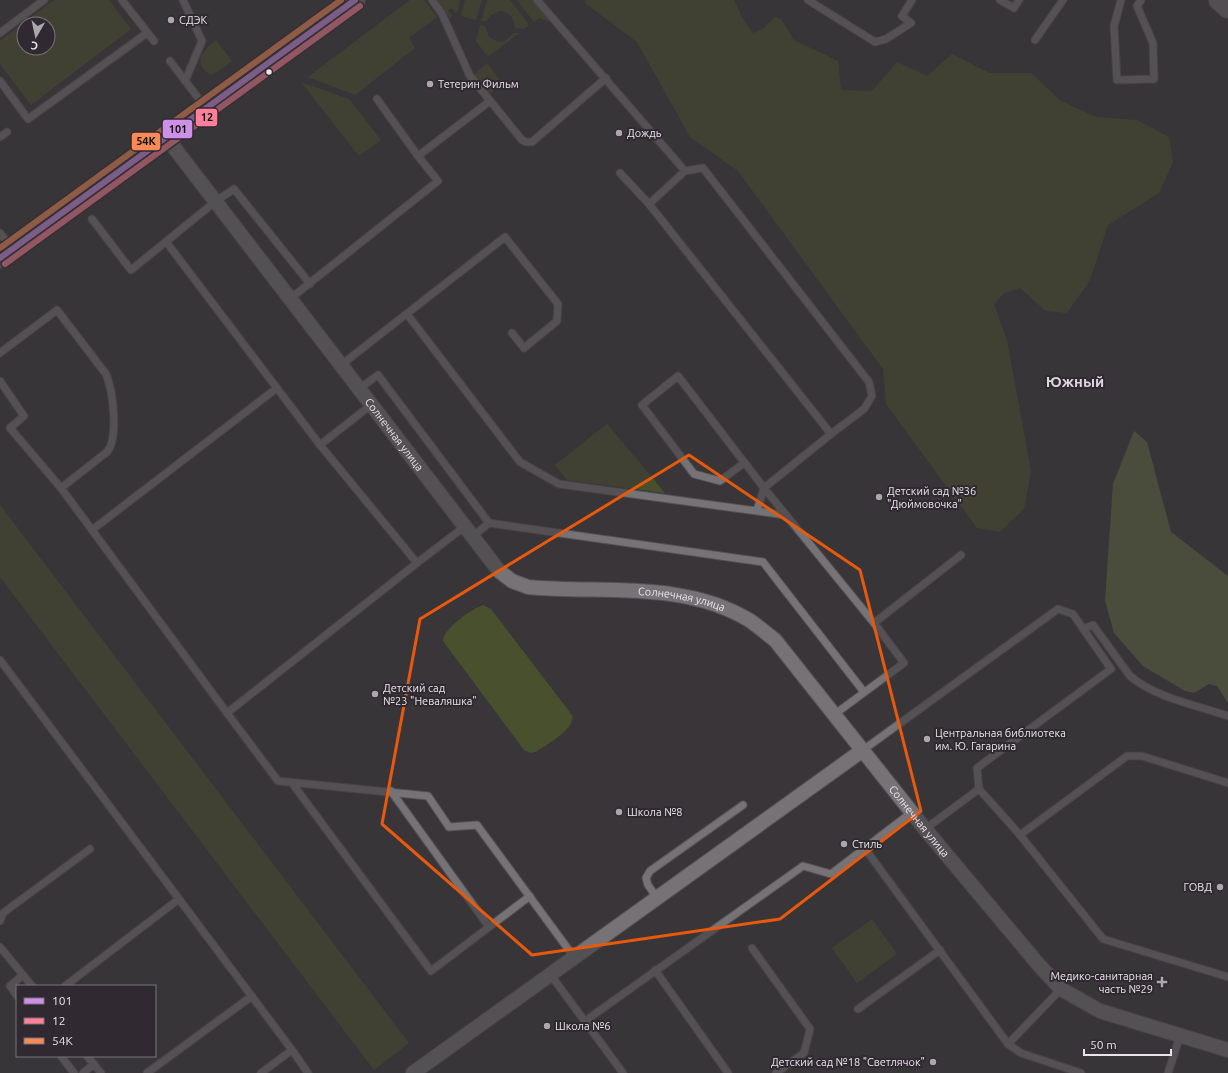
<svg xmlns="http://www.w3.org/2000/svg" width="1228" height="1073" viewBox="0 0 1228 1073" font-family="Ubuntu,sans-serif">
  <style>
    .green { fill: #49502d; fill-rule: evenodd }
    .forest { fill: #636a41 }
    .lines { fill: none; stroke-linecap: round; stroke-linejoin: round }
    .lane-casing { stroke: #555155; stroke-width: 9 }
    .street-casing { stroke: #555155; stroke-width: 16 }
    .secondary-casing { stroke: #555155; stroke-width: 22 }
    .lane { stroke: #767377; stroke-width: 7 }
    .street { stroke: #767377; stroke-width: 14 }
    .secondary { stroke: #716e6f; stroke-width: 20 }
    .bus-1-casing { stroke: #302931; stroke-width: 9 }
    .bus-2-casing { stroke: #302931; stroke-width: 9 }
    .bus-3-casing { stroke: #302931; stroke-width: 9 }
    .bus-1 { stroke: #ce8fe9; stroke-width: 6 }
    .bus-2 { stroke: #ff8098; stroke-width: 6 }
    .bus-3 { stroke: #f98a56; stroke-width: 6 }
    .marked { fill: none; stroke: #e8590c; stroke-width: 3; stroke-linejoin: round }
    .poi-dot { fill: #aba7ab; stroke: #302931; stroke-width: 1.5 }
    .bus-dot { fill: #e8e4e9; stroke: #302931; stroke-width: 1.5 }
    .labels { text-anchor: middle; stroke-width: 4; stroke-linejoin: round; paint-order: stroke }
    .poi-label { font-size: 11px; fill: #e8e4e9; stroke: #302931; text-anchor: start }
    .street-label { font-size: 11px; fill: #e8e4e9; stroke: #302931 }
    .district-label { font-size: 15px; font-weight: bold; fill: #ddd5df; stroke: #302931 }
    .line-badge { stroke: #302931; stroke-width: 1.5 }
    .pale-badge-label { font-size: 11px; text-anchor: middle; font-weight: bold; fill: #111 }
  </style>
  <rect width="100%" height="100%" fill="#393539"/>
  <g class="green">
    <path d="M54 0H109L131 29 31 105 0 64V41ZM24 24H48V48H24Z"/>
    <polygon points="410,0 424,0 437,17 409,38 415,48 355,95 308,77"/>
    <polygon points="437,0 460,0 458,11 455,13 452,8 448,10 452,16 450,18"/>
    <polygon points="465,0 482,0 476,20 461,16"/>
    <path d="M487 0H510L529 25 524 29 515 28C514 18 510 12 500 11L491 15 486 21H481Z"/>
    <polygon points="517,0 532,0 551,22 539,18 534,22"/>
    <polygon points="586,0 734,0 742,17 753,33 764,28 775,17 781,19 794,40 838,61 841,90 872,91 897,62 927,76 952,54 989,73 1031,73 1061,101 1096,117 1137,120 1169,137 1173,162 1159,193 1108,225 1090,280 1067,313 1046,311 1020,288 1004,293 994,304 1007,340 1031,471 1024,509 1000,532 977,528 886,404 883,369 738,171 690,137 637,42 585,3"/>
    <polygon points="480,25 485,26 489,37 498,42 504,42 514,33 519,33 488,57 476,41"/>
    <path d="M216 40 232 61 216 73 210 75C192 62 203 50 216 40Z"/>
    <polygon points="487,63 502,83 490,94 486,89 483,90 475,80 475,74"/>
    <polygon points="301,82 349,99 381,140 359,156"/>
    <polygon points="607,424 665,493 567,480 555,465"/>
    <polygon points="0,505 409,1043 374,1070 0,577"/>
    <path d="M483 605 491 609 572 715C576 729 547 744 536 752L530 753 524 750 443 641C443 629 471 609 483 605Z"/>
    <polygon points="872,919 897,954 857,983 832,948"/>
  </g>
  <polygon class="forest" points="1134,431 1147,442 1171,532 1228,576 1228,703 1217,686 1209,684 1194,693 1185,691 1143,666 1114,633 1105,601 1113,484"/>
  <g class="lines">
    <defs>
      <g id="lane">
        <polyline points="122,0 154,41"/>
        <polyline points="183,0 202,41 185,81"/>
        <polyline points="432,0 442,14 470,76 522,140 526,142 532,142 606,78"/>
        <polyline points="537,0 685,171 703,168 869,382 872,396 864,409 831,434 764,488 757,510"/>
        <polyline points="808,0 875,42 886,39 911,23 902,16 912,0"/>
        <polyline points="1000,0 1014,8 1019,0"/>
        <polyline points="1121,0 1114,26 1117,80 1154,79 1153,43 1137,6 1141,0"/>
        <polyline points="0,33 44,0"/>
        <polyline points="1035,40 1063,0"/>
        <polyline points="170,61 205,107"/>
        <polyline points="0,81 28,119 147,33"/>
        <polyline points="377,99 418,156"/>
        <polyline points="0,137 7,132"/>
        <polyline points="685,171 649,204 831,434"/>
        <polyline points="620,173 649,204"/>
        <polyline points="92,219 131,270 216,201 234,189 310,284"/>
        <polyline points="0,233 7,242"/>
        <polyline points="167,243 320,445 417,563 464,527"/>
        <polyline points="291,298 438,181 418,156 490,101"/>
        <polyline points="407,314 520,462 559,484 786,515"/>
        <path d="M0 353 57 310 106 374C113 391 119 438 107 452L61 488"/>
        <polyline points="341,365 505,237 558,304 557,321 524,348 512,333"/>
        <polyline points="0,381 24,416 10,428 61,488 227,713 417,563"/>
        <polyline points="359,389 378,375 489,523 763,562 864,692"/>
        <polyline points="320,445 371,405"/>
        <polyline points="744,463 720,481 694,474 642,405 678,376 764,488 874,623 904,663 835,714"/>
        <polyline points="92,530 277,388"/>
        <polyline points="472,537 489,523"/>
        <polyline points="874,623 961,555"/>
        <path d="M1083 629 1093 625 1130 676C1156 698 1196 705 1228 716"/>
        <polyline points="0,660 292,1050 261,1073"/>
        <polyline points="227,713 278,781 428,796 449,827 477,825 574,957"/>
        <polyline points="863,750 1058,609 1073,614 1111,669 977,768 979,789 1020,835 1103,939 1228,977"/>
        <polyline points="292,783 431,971 489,927"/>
        <polyline points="391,791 489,927 530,896"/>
        <polyline points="925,829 979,789"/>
        <polyline points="1020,835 1127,756 1142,756 1228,783"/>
        <polyline points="866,850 1008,1044 1021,1053 1081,1073"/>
        <polyline points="657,898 648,885 646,878 650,871 743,805"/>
        <polyline points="0,921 3,913 90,849"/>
        <polyline points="0,947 32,986"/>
        <polyline points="752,948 810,1029 804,1053 776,1073"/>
        <polyline points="655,970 728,1073"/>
        <polyline points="550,974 623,1073"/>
        <polyline points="65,986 179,899"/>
        <polyline points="17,996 10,986 23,975"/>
        <polyline points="858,1009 940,950"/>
        <polyline points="585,1021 803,866 831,874 912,812"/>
        <polyline points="1008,1044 1061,989"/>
        <polyline points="292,1050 308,1073"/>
        <polyline points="61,1056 74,1073"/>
        <polyline points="87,1056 101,1073"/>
        <polyline points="83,1073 94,1064"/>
        <polyline points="147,1073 252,996"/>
        <polyline points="1168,1073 1180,1036"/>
      </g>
      <g id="street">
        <path id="s1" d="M166 137 499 571 512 581 528 587C601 594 683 580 749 620 758 626 767 634 775 640L925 829 1038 964 1061 989 1100 1011 1228 1050"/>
        <polyline points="413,1073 863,750"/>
      </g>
      <g id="secondary">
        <polyline points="1219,0 1228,8"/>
        <polyline points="0,258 355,0"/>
      </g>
    </defs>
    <use href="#lane" class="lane-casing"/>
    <use href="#street" class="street-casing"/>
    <use href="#secondary" class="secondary-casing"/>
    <use href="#lane" class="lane"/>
    <use href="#street" class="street"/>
    <use href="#secondary" class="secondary"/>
    <defs>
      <polyline id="bus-1" points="0,258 355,0"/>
      <polyline id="bus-2" points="5,264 360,6"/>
      <polyline id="bus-3" points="0,248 341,0"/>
    </defs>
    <use href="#bus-1" class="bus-1-casing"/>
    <use href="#bus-2" class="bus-2-casing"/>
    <use href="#bus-3" class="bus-3-casing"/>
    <use href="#bus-1" class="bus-1"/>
    <use href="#bus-2" class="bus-2"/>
    <use href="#bus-3" class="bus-3"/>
  </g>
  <path d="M0 0H1228V1073H0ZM689 455 860 570 921 811 780 919 532 955 382 824 420 619Z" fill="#393539" fill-opacity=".55" fill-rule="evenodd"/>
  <path class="marked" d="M689 455 860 570 921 811 780 919 532 955 382 824 420 619Z"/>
  <g class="poi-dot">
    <circle cx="171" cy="20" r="4"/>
    <circle cx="430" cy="84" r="4"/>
    <circle cx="619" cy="133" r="4"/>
    <circle cx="879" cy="497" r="4"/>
    <circle cx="375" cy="694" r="4"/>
    <circle cx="927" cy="739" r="4"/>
    <circle cx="619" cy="812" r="4"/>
    <circle cx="844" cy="844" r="4"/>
    <circle cx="1220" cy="887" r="4"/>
    <path d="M1160 976h4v4h4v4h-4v4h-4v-4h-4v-4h4z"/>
    <circle cx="547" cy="1026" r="4"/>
    <circle cx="933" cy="1062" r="4"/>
  </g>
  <circle class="bus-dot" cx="269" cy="72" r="3.5"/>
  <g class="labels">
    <g class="poi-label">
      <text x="179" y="24">СДЭК</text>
      <text x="438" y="88">Тетерин Фильм</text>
      <text x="627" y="137">Дождь</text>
      <text x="887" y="495">Детский сад №36<tspan x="887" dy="13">"Дюймовочка"</tspan></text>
      <text x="383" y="692">Детский сад<tspan x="383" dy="13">№23 "Неваляшка"</tspan></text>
      <text x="935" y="737">Центральная библиотека<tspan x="935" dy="13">им. Ю. Гагарина</tspan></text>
      <text x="627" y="816">Школа №8</text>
      <text x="852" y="848">Стиль</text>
      <text x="1212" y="891" text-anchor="end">ГОВД</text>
      <text x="1153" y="980" text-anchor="end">Медико-санитарная<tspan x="1153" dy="13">часть №29</tspan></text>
      <text x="555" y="1030">Школа №6</text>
      <text x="925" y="1066" text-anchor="end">Детский сад №18 "Светлячок"</text>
    </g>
    <g class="street-label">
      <text dy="4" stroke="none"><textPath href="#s1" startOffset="375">Солнечная улица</textPath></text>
      <text dy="4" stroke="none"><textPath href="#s1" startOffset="735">Солнечная улица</textPath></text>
      <text dy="4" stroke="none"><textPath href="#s1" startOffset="1071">Солнечная улица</textPath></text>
    </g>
    <g class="district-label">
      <text x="1075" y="387">Южный</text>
    </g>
  </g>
  <g class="line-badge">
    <rect x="195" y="108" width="23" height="19" rx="4" fill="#ff8098"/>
    <rect x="162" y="119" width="31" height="20" rx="4" fill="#ce8fe9"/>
    <rect x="131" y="132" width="30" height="19" rx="4" fill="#f98a56"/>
  </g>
  <g class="pale-badge-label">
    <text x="207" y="121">12</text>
    <text x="178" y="133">101</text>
    <text x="146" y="145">54К</text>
  </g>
  <rect x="16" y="985" width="140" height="72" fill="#302931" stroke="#7a747b"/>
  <rect x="24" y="998" width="20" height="6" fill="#ce8fe9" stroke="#7a747b"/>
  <text x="52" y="1005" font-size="12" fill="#e8e4e9">101</text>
  <rect x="24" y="1018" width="20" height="6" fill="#ff8098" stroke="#7a747b"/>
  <text x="52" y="1025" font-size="12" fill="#e8e4e9">12</text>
  <rect x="24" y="1038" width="20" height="6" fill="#f98a56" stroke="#7a747b"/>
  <text x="52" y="1045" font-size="12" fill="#e8e4e9">54К</text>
  <g transform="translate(36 36) rotate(189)"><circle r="19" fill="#302931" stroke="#7a747b"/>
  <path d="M0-3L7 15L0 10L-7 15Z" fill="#aba7ab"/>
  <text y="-6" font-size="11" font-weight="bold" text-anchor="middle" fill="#e8e4e9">С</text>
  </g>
  <path d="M1084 1049v6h87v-6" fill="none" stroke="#e8e4e9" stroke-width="2"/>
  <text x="1090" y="1049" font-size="12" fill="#e8e4e9" stroke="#302931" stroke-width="3" paint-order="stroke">50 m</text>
</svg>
